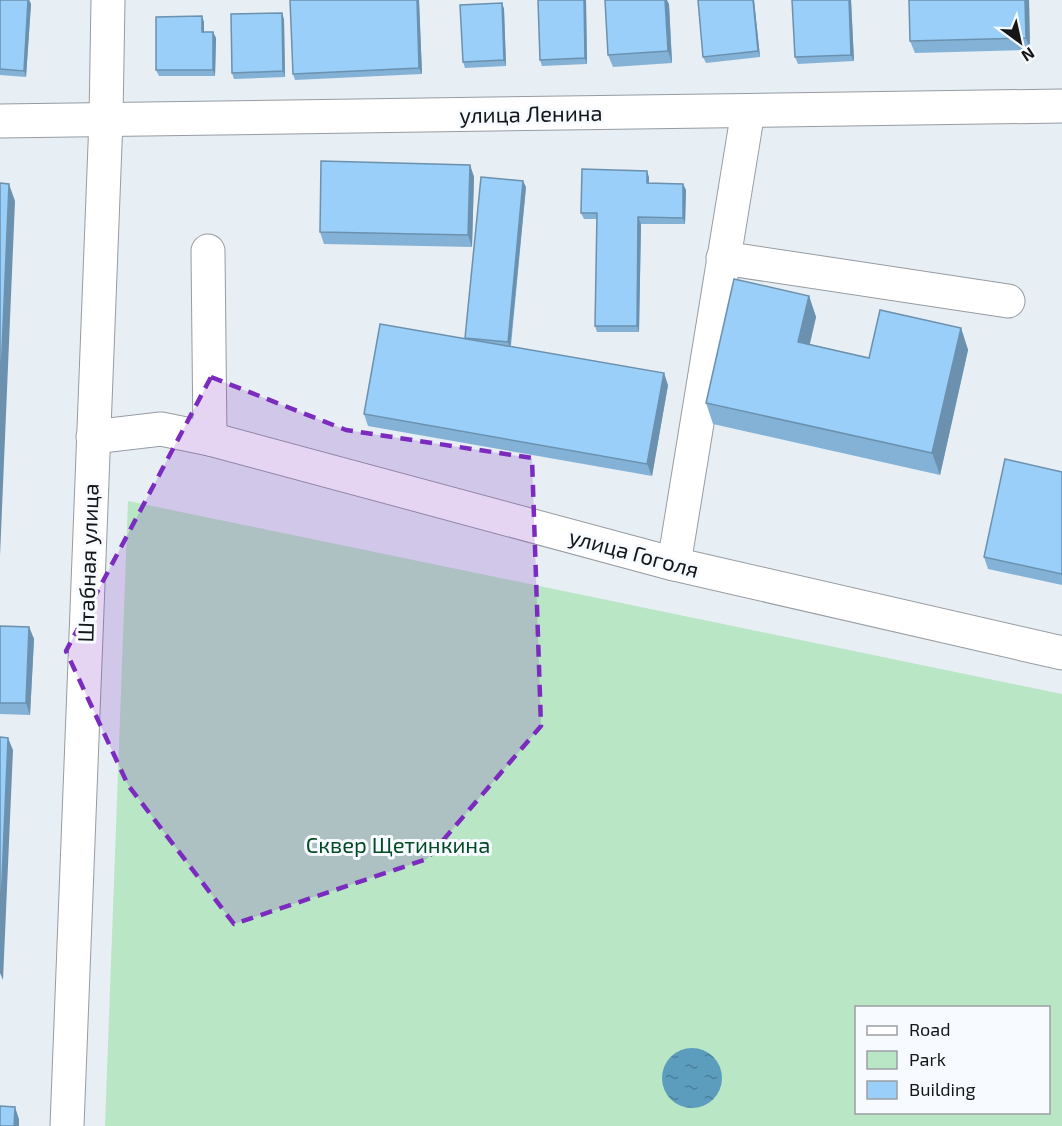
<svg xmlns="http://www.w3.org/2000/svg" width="1062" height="1126" viewBox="0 0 1062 1126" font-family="'Exo 2',sans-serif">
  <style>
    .park { fill: #b9e6c5; fill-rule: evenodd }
    .water { fill: url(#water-ripples) }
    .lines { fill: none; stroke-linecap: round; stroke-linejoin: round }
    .minor-casing { stroke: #969ca2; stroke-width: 35 }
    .minor { stroke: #fff; stroke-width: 33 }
    .wall { fill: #84b2d6 }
    .shaded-wall { fill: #6b91ae }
    .building { fill: #99cff9; stroke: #6b91ae; stroke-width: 1.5 }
    .marked { fill: #7b2cbf; fill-opacity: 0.2; stroke: #7b2cbf; stroke-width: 4.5; stroke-dasharray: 12 8; stroke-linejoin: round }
    .labels { text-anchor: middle; stroke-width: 6; stroke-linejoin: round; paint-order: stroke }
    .street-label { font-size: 22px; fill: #141618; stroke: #f7fbff }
    .park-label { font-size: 22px; fill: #034a25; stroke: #f7fbff }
  </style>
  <defs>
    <pattern id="water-ripples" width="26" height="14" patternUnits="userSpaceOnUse" patternTransform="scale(1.5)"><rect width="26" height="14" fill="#5c9dbd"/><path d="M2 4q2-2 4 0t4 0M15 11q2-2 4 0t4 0" fill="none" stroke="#4b7f99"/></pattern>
  </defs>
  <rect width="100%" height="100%" fill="#e7eef4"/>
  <path class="park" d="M128 501 1062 694V1126H105ZM856 1008H1048V1112H856Z"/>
  <circle class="water" cx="692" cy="1078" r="30"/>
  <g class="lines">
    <defs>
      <g id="minor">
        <polyline points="0,121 1062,106"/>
        <polyline points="208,251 210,439"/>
        <polyline points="723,258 1008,301"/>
        <polyline points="93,437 161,429 210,439 674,564 1062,653"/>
        <polyline points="674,564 748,111"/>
        <polyline points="67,1126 106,119 108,0"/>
      </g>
    </defs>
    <use href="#minor" class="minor-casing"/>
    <use href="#minor" class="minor"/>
  </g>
  <g class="wall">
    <polygon points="0,0 29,0 31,4 26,77 0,75"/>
    <polygon points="290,0 419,0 422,74 295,80 293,74"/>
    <polygon points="538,0 586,0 587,64 542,66 540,60"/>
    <polygon points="698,0 754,0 760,57 706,63 703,57"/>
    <polygon points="851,0 854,61 798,64 795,57"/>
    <polygon points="1029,0 1030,50 915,53 910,41"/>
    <polygon points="502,3 504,9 506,66 465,68 463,62"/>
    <polygon points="669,4 672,63 613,67 608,55"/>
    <polygon points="284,19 285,77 234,79 232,73"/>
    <polygon points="204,22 204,32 213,32 216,38 215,76 159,76 156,70"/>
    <polygon points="470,165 474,177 472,247 324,244 320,232"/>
    <polygon points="649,177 649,183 683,184 686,190 685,224 641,224 639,332 597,332 595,326 597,219 584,219 581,213"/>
    <polygon points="526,187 511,346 668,385 652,476 368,426 364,414 466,339"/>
    <polygon points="809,296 816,317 810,344 869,358 961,328 968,350 940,475 713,424 706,403"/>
    <polygon points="1062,472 1062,585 988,569 984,557"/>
    <polygon points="0,626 29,627 34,639 30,715 0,714"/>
  </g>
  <g class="shaded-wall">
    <polygon points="28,0 29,0 31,4 26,77 24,71"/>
    <polygon points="417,0 419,0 422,74 419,68"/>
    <polygon points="584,0 586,0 587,64 585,58"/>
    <polygon points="665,0 667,0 669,4 672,63 668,51"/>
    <polygon points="753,0 754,0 760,57 758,51"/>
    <polygon points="849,0 851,0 854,61 851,55"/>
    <polygon points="1025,0 1029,0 1030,50 1026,38"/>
    <polygon points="502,3 504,9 506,66 504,60"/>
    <polygon points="282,13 284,19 285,77 283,71"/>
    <polygon points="202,16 204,22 204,38 202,32"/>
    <polygon points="213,32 216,38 215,76 213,70"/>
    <polygon points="470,165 474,177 472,247 468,235"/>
    <polygon points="647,171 649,177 649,189 647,183"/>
    <polygon points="523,181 526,187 510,349 508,342"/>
    <polygon points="9,184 15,201 0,556 0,400"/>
    <polygon points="683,184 686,190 685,224 683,218"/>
    <polygon points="638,217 641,224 639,332 637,326"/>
    <polygon points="809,296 816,317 805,363 798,342"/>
    <polygon points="961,328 968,350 940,475 932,453"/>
    <polygon points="664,373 668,385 652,476 647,464"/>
    <polygon points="29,627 34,639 30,715 26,703"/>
    <polygon points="8,738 13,750 3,980 0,973 0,928"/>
    <polygon points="15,1107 19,1119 19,1126 14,1126"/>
  </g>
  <g class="building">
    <polygon points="0,0 28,0 24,71 0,69"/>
    <polygon points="290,0 417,0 419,68 293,74"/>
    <polygon points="538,0 584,0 585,58 540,60"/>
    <polygon points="605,0 665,0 668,51 608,55"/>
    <polygon points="698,0 753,0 758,51 703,57"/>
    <polygon points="792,0 849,0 851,55 795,57"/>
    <polygon points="909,0 1025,0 1026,38 910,41"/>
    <polygon points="502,3 504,60 463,62 460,5"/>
    <polygon points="282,13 283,71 232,73 231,14"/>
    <polygon points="202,16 202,32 213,32 213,70 156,70 156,17"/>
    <polygon points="321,161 470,165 468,235 320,232"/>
    <polygon points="582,169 647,171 647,183 683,184 683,218 638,217 637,326 595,326 597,213 581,213"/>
    <polygon points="481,177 523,181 508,342 465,338"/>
    <polygon points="0,183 9,184 0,400"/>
    <polygon points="734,279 809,296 798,342 869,358 880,310 961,328 932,453 706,403"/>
    <polygon points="380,324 664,373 647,464 364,414"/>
    <polygon points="1005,459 1062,472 1062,574 984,557"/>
    <polygon points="0,626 29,627 26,703 0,703"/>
    <polygon points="0,737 8,738 0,928"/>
    <polygon points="0,1106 15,1107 14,1126 0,1126"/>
  </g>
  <path class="marked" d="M211 377 346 430 532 458 541 726 427 859 234 924 128 785 66 651Z"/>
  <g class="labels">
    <g class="street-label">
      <text transform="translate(531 114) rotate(-1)" y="8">улица Ленина</text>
      <text transform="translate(634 553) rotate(15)" y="8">улица Гоголя</text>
      <text transform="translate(88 563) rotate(-88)" y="8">Штабная улица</text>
    </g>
    <g class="park-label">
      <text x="398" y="853">Сквер Щетинкина</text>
    </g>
  </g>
  <rect x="855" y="1006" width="195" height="108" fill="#f7fbff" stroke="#9c9fa3" stroke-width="1.5"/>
  <rect x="867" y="1026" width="30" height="9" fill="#ffffff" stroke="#9c9fa3" stroke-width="1.5"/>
  <text x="909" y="1036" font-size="18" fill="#141618">Road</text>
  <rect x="867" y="1051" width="30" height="18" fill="#b9e6c5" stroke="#9c9fa3" stroke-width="1.5"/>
  <text x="909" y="1066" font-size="18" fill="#141618">Park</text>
  <rect x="867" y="1081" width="30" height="18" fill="#99cff9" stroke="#9c9fa3" stroke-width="1.5"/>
  <text x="909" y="1096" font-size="18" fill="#141618">Building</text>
  <g transform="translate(1020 42) rotate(147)" stroke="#f7fbff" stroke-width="4.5" paint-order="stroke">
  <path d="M0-4.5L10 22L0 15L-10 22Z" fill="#141618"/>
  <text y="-9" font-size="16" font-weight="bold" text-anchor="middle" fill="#141618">N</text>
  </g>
</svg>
